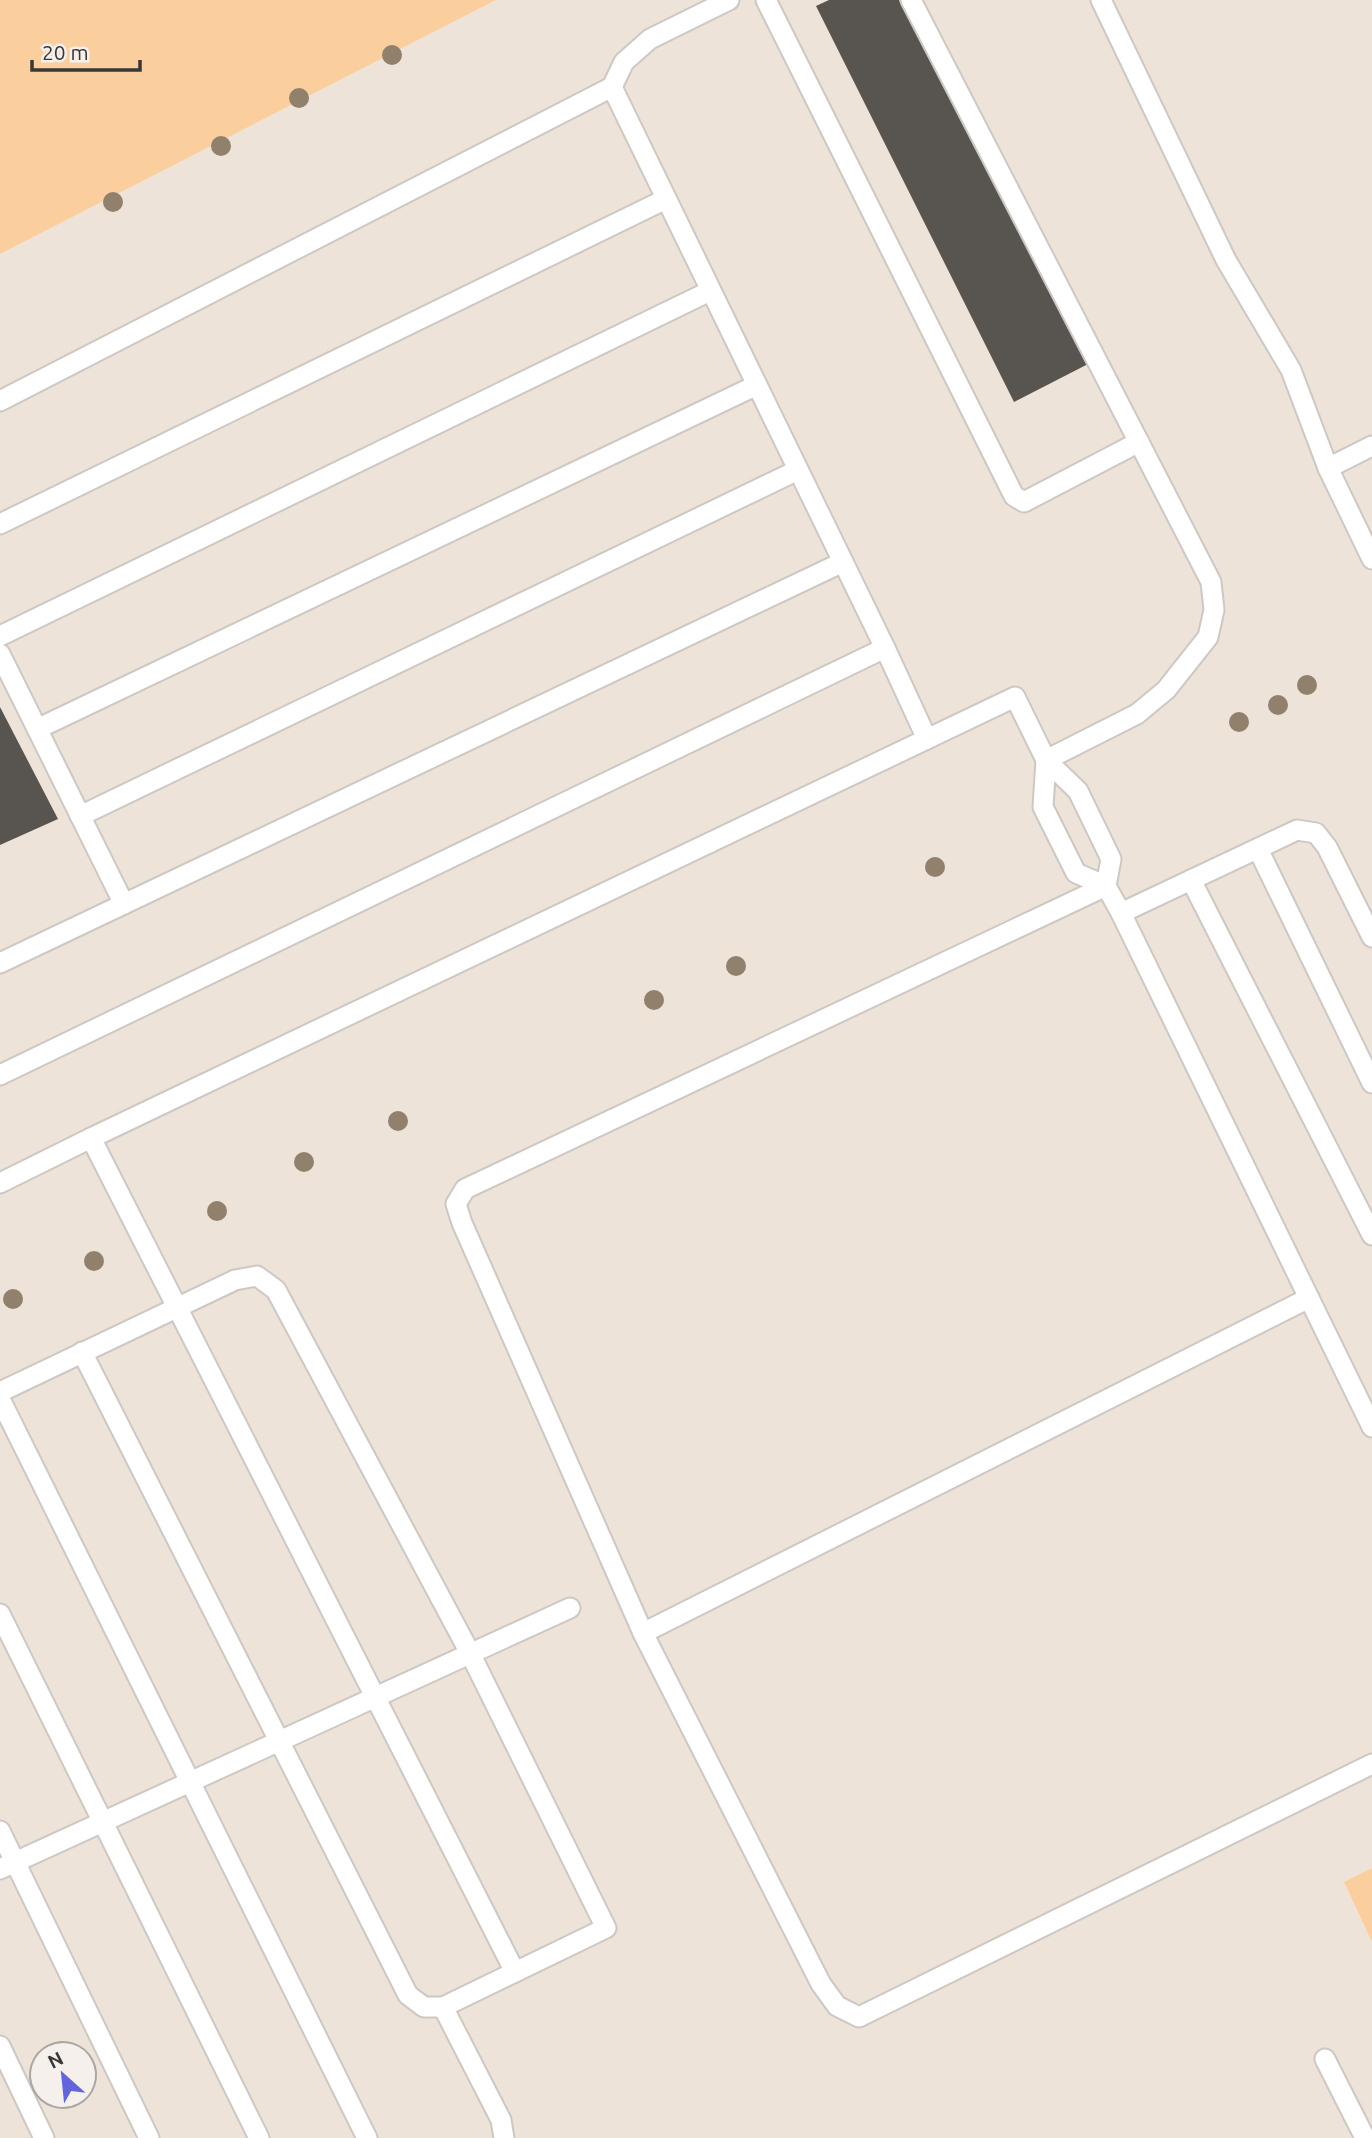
<svg xmlns="http://www.w3.org/2000/svg" width="1372" height="2138" viewBox="0 0 1372 2138" font-family="Ubuntu,sans-serif">
  <style>
    .built { fill: #ede3d8; fill-rule: evenodd }
    .green { fill: #fbce9e }
    .building { fill: #58544f }
    .lines { fill: none; stroke-linecap: round; stroke-linejoin: round }
    .service-casing { stroke: #cdc8c3; stroke-width: 23 }
    .service { stroke: #fff; stroke-width: 19 }
    .tree { fill: #90806c }
  </style>
  <rect width="100%" height="100%" fill="#f5f0eb"/>
  <path class="built" d="M496 0H1372V1868L1344 1882 1372 1942V2138H0V254ZM42 2054H84V2096H42Z"/>
  <g class="green">
    <polygon points="0,0 496,0 0,254"/>
    <polygon points="1372,1868 1372,1942 1344,1882"/>
  </g>
  <g class="building">
    <polygon points="829,0 899,0 1090,363 1014,402 816,6"/>
    <polygon points="0,707 58,819 0,845"/>
  </g>
  <g class="lines">
    <defs>
      <g id="service">
        <polyline points="766,0 1014,496 1024,502 1139,442"/>
        <polyline points="1101,0 1226,260 1291,370 1328,468 1372,559"/>
        <polyline points="612,87 624,62 650,39 729,0"/>
        <polyline points="0,401 612,87 885,648"/>
        <polyline points="1328,468 1372,446"/>
        <polyline points="0,524 666,199"/>
        <polyline points="0,636 710,291"/>
        <polyline points="0,654 124,904 0,963"/>
        <polyline points="37,729 757,385"/>
        <polygon points="1046,760 1078,791 1111,859 1106,886 1076,873 1043,807"/>
        <polyline points="80,816 798,470"/>
        <polyline points="1258,849 1372,1083"/>
        <polyline points="1191,880 1372,1235"/>
        <polyline points="124,904 843,562"/>
        <polyline points="1121,913 1106,886 465,1189 456,1204 462,1223 643,1633 1309,1298"/>
        <polyline points="1372,937 1327,847 1316,833 1297,830 1121,913 1372,1427"/>
        <polyline points="0,1075 885,648 927,739"/>
        <polyline points="91,1138 1015,697 1046,760 1137,714 1166,690 1208,637 1214,610 1211,582 911,0"/>
        <polyline points="0,1183 91,1138 515,1972"/>
        <polyline points="82,1352 408,1995 424,2007 443,2007"/>
        <polyline points="0,1392 235,1280 257,1276 276,1290 470,1653 606,1928 443,2007 501,2120 504,2138"/>
        <polyline points="0,1399 367,2138"/>
        <polyline points="0,1614 259,2138"/>
        <polyline points="643,1633 821,1984 837,2006 859,2017 1372,1764"/>
        <polyline points="0,1831 149,2138"/>
        <polyline points="0,1869 570,1608"/>
        <polyline points="0,2046 44,2138"/>
        <polyline points="1325,2059 1365,2138"/>
      </g>
    </defs>
    <use href="#service" class="service-casing"/>
    <use href="#service" class="service"/>
  </g>
  <g class="tree">
    <circle cx="392" cy="55" r="10"/>
    <circle cx="299" cy="98" r="10"/>
    <circle cx="221" cy="146" r="10"/>
    <circle cx="113" cy="202" r="10"/>
    <circle cx="1307" cy="685" r="10"/>
    <circle cx="1278" cy="705" r="10"/>
    <circle cx="1239" cy="722" r="10"/>
    <circle cx="935" cy="867" r="10"/>
    <circle cx="736" cy="966" r="10"/>
    <circle cx="654" cy="1000" r="10"/>
    <circle cx="398" cy="1121" r="10"/>
    <circle cx="304" cy="1162" r="10"/>
    <circle cx="217" cy="1211" r="10"/>
    <circle cx="94" cy="1261" r="10"/>
    <circle cx="13" cy="1299" r="10"/>
  </g>
  <g transform="translate(63 2075) rotate(333)"><circle r="33" fill="#f5f0eb" stroke="#aaa6a3" stroke-width="2"/>
  <path d="M0-5L12 26L0 18L-12 26Z" fill="#6365de"/>
  <text y="-10" font-size="19" font-weight="bold" text-anchor="middle" fill="#3a3836">N</text>
  </g>
  <path d="M32 60v10h108v-10" fill="none" stroke="#3a3836" stroke-width="3.5"/>
  <text x="42" y="60" font-size="21" fill="#3a3836" stroke="#f5f0eb" stroke-width="5" paint-order="stroke">20 m</text>
</svg>
